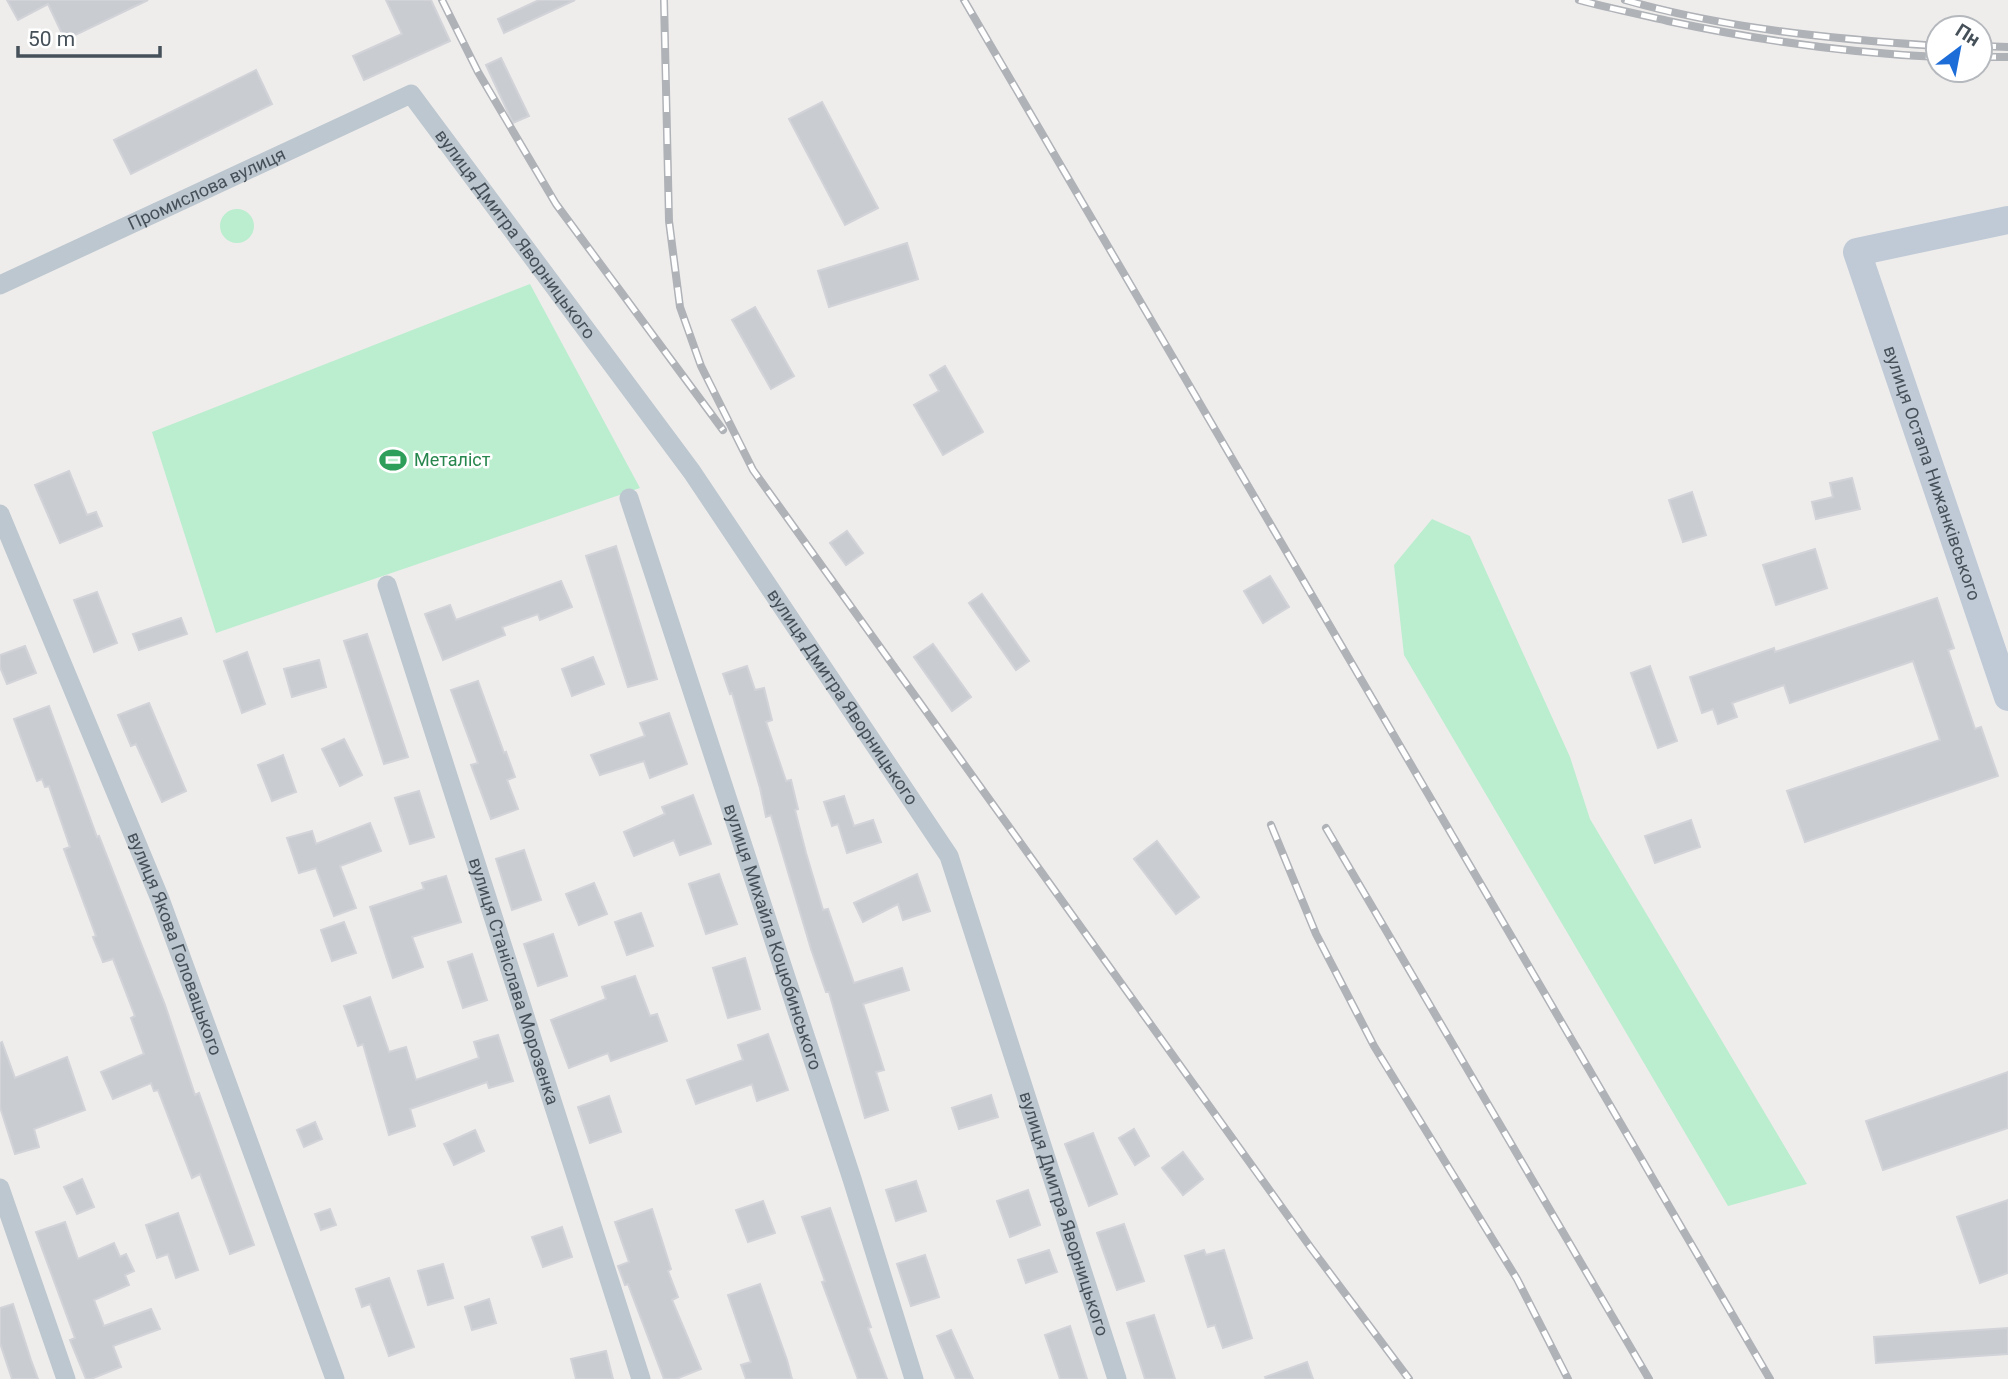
<svg xmlns="http://www.w3.org/2000/svg" width="2008" height="1379" viewBox="0 0 2008 1379" font-family="Roboto,sans-serif">
  <style>
    .green { fill: #bbedcf }
    .building { fill: #c9ccd1; stroke: #d1d3d8; stroke-width: 2 }
    .lines { fill: none; stroke-linecap: round; stroke-linejoin: round }
    .minor { stroke: #bdc7cf; stroke-width: 19 }
    .secondary { stroke: #bfcad6; stroke-width: 28 }
    .rail-casing { stroke: #afb2b7; stroke-width: 8 }
    .rail { stroke: #fff; stroke-width: 5; stroke-dasharray: 16; stroke-linecap: butt }
    .labels { text-anchor: middle; stroke-width: 5; stroke-linejoin: round; paint-order: stroke }
    .street-label { font-size: 18px; fill: #455059; stroke: #fff }
    .leisure-label { font-size: 18px; fill: #27864d; stroke: #fff; text-anchor: start }
  </style>
  <rect width="100%" height="100%" fill="#efedec"/>
  <g class="green">
    <circle cx="237" cy="226" r="17"/>
    <polygon points="530,284 640,488 216,633 152,432"/>
    <polygon points="1432,519 1470,536 1570,757 1590,819 1807,1184 1728,1206 1404,655 1394,565"/>
  </g>
  <g class="building">
    <polygon points="7,0 148,0 65,40 48,4 18,20"/>
    <polygon points="386,0 431,0 450,41 364,80 353,56 402,34"/>
    <polygon points="539,0 575,0 504,33 498,19"/>
    <polygon points="501,58 529,116 513,123 486,65"/>
    <polygon points="256,70 272,104 131,174 114,140"/>
    <polygon points="822,102 878,208 845,225 789,119"/>
    <polygon points="907,243 918,279 829,307 818,271"/>
    <polygon points="755,307 794,376 771,389 732,320"/>
    <polygon points="945,366 983,432 943,455 914,405 939,391 930,375"/>
    <polygon points="69,471 87,515 96,512 102,526 60,543 35,485"/>
    <polygon points="1852,478 1860,509 1816,519 1812,502 1833,497 1830,483"/>
    <polygon points="1692,492 1706,535 1683,542 1669,500"/>
    <polygon points="847,531 863,553 846,565 830,543"/>
    <polygon points="616,546 657,679 628,687 586,556"/>
    <polygon points="1815,549 1827,588 1776,605 1763,565"/>
    <polygon points="1270,576 1289,607 1263,623 1244,591"/>
    <polygon points="561,581 572,607 540,620 538,614 502,627 505,635 443,660 425,614 450,605 456,620"/>
    <polygon points="97,592 117,643 94,652 74,600"/>
    <polygon points="982,594 1029,661 1016,670 969,603"/>
    <polygon points="1937,598 1954,648 1948,650 1975,729 1981,727 1998,776 1805,842 1787,791 1940,740 1913,661 1790,703 1784,685 1732,703 1737,717 1718,724 1713,709 1702,713 1690,677 1774,648 1775,652"/>
    <polygon points="181,618 187,634 139,650 133,634"/>
    <polygon points="367,634 408,757 384,764 344,641"/>
    <polygon points="933,644 971,697 952,711 914,657"/>
    <polygon points="25,646 36,673 7,684 0,667 0,655"/>
    <polygon points="247,652 265,704 242,713 224,661"/>
    <polygon points="593,657 604,684 572,696 562,669"/>
    <polygon points="319,660 326,687 292,697 284,669"/>
    <polygon points="747,666 755,690 764,688 772,720 766,722 786,781 791,780 798,809 795,810 806,853 823,910 828,909 854,983 902,968 909,990 863,1004 884,1070 876,1072 888,1110 865,1118 829,992 826,992 811,949 771,815 766,817 760,788 732,693 730,694 723,674"/>
    <polygon points="1650,666 1677,741 1658,748 1631,673"/>
    <polygon points="478,681 504,753 506,752 515,777 507,780 518,809 491,819 471,765 478,763 451,690"/>
    <polygon points="149,703 186,791 162,802 136,744 131,746 118,715"/>
    <polygon points="49,706 97,837 99,836 165,1005 195,1095 199,1093 254,1245 230,1254 200,1174 192,1178 158,1090 154,1091 151,1083 113,1099 101,1072 144,1054 131,1018 135,1016 113,959 103,962 93,937 96,936 64,849 70,847 49,786 45,787 42,779 37,781 14,719"/>
    <polygon points="669,713 687,764 650,778 644,761 600,775 591,755 645,736 640,723"/>
    <polygon points="344,739 362,775 340,786 322,749"/>
    <polygon points="283,755 296,792 272,801 258,765"/>
    <polygon points="419,791 434,837 410,844 395,798"/>
    <polygon points="693,795 711,844 680,855 674,840 634,856 624,832 665,814 662,807"/>
    <polygon points="844,796 854,826 873,820 881,842 847,853 838,824 832,826 824,802"/>
    <polygon points="1691,820 1700,847 1655,863 1645,836"/>
    <polygon points="370,823 381,851 340,866 356,908 334,916 316,868 299,873 287,838 312,831 316,844"/>
    <polygon points="1157,841 1199,897 1176,914 1134,859"/>
    <polygon points="524,850 541,900 512,910 496,859"/>
    <polygon points="719,874 737,924 706,934 689,884"/>
    <polygon points="917,874 930,911 903,920 898,904 863,922 854,903"/>
    <polygon points="446,876 461,922 412,937 423,967 393,978 370,907 424,889 422,883"/>
    <polygon points="594,883 607,914 579,925 566,894"/>
    <polygon points="641,913 653,946 627,955 615,922"/>
    <polygon points="344,922 356,953 332,961 321,930"/>
    <polygon points="553,934 567,976 538,986 524,944"/>
    <polygon points="472,954 487,1000 463,1008 448,962"/>
    <polygon points="745,958 760,1009 728,1018 713,968"/>
    <polygon points="635,976 650,1016 657,1014 667,1041 611,1061 608,1053 569,1068 551,1020 606,999 602,987"/>
    <polygon points="370,997 389,1052 406,1047 416,1080 479,1058 474,1042 498,1035 513,1081 489,1088 487,1082 410,1109 415,1126 389,1135 363,1044 358,1046 344,1006"/>
    <polygon points="768,1034 788,1090 757,1101 752,1084 696,1104 687,1080 743,1060 738,1045"/>
    <polygon points="2,1042 15,1078 67,1057 85,1110 34,1129 39,1147 15,1154 0,1107 0,1043"/>
    <polygon points="2008,1072 2008,1128 1883,1170 1866,1121"/>
    <polygon points="991,1095 998,1117 959,1129 952,1108"/>
    <polygon points="609,1096 621,1132 590,1143 578,1107"/>
    <polygon points="315,1122 322,1139 304,1147 297,1130"/>
    <polygon points="1134,1129 1149,1156 1135,1165 1119,1138"/>
    <polygon points="475,1130 484,1151 454,1165 444,1144"/>
    <polygon points="1093,1133 1117,1194 1089,1206 1065,1144"/>
    <polygon points="1183,1152 1203,1179 1183,1195 1162,1168"/>
    <polygon points="82,1179 94,1207 77,1214 64,1187"/>
    <polygon points="916,1181 926,1211 896,1221 886,1190"/>
    <polygon points="1028,1190 1040,1225 1010,1237 997,1201"/>
    <polygon points="2008,1200 2008,1273 1980,1283 1957,1217"/>
    <polygon points="763,1201 775,1233 748,1242 736,1210"/>
    <polygon points="830,1208 871,1327 868,1328 887,1379 858,1379 822,1282 825,1281 802,1217"/>
    <polygon points="330,1209 336,1225 321,1230 315,1214"/>
    <polygon points="652,1209 671,1269 668,1271 678,1297 672,1300 701,1369 676,1379 664,1379 628,1284 625,1285 618,1266 629,1262 615,1222"/>
    <polygon points="178,1213 198,1270 176,1278 168,1254 157,1258 146,1225"/>
    <polygon points="65,1222 78,1259 114,1243 120,1257 126,1254 134,1271 125,1275 129,1285 94,1300 104,1326 151,1309 160,1329 113,1346 121,1367 91,1379 86,1379 70,1340 75,1338 36,1232"/>
    <polygon points="1124,1224 1144,1281 1117,1290 1097,1233"/>
    <polygon points="562,1227 572,1257 543,1267 532,1237"/>
    <polygon points="1049,1250 1057,1272 1026,1283 1018,1260"/>
    <polygon points="1204,1250 1206,1255 1224,1250 1252,1338 1223,1348 1215,1325 1208,1327 1185,1256"/>
    <polygon points="925,1255 939,1297 911,1306 897,1264"/>
    <polygon points="443,1264 453,1298 428,1305 418,1271"/>
    <polygon points="389,1278 414,1347 389,1356 370,1304 362,1307 356,1289"/>
    <polygon points="760,1284 787,1360 792,1379 746,1379 741,1365 751,1362 728,1295"/>
    <polygon points="489,1299 496,1323 472,1330 465,1307"/>
    <polygon points="13,1304 31,1360 38,1379 12,1379 0,1343 0,1308"/>
    <polygon points="1154,1315 1175,1379 1145,1379 1127,1323"/>
    <polygon points="1070,1326 1087,1379 1060,1379 1045,1335"/>
    <polygon points="2008,1328 2008,1354 1876,1363 1874,1337"/>
    <polygon points="951,1330 973,1379 956,1379 937,1336"/>
    <polygon points="606,1351 613,1379 576,1379 571,1359"/>
    <polygon points="1307,1362 1313,1379 1266,1379 1265,1377"/>
  </g>
  <g class="lines">
    <g class="minor">
      <path id="s1" d="M0 285 411 94 692 472 949 856 1117 1379"/>
      <path id="s2" d="M629 498 852 1179 914 1379"/>
      <path id="s3" d="M0 514 160 899 335 1379"/>
      <path id="s4" d="M387 585 641 1379"/>
      <polyline points="0,1188 66,1379"/>
    </g>
    <path class="secondary" id="s5" d="M2008 220 1857 252 2008 697"/>
    <defs>
      <g id="rail">
        <polyline points="442,0 478,72 556,204 723,430"/>
        <polyline points="664,0 669,221 680,307 701,366 753,470 1311,1248 1409,1379"/>
        <polyline points="964,0 1770,1379"/>
        <path d="M1579 0C1608 8 1638 14 1668 21 1757 40 1847 53 1938 57"/>
        <path d="M1625 0C1726 29 1834 39 1938 46"/>
        <polyline points="1980,46 2008,47"/>
        <polyline points="1980,57 2008,57"/>
        <polyline points="1271,825 1316,934 1374,1046 1517,1279 1568,1379"/>
        <polyline points="1326,828 1649,1379"/>
      </g>
    </defs>
    <use href="#rail" class="rail-casing"/>
    <use href="#rail" class="rail"/>
  </g>
  <defs>
    <symbol id="stadium-bare" viewBox="-9 -9 18 18"><path d="M0-5a6.5 5 0 1 0 0 10a6.5 5 0 1 0 0-10ZM-3.5-1.8h7v3.6h-7Z" fill="#2e9e5b" stroke="#fff" stroke-width="2.5" paint-order="stroke"/></symbol>
  </defs>
  <g fill-rule="evenodd">
    <use href="#stadium-bare" x="374" y="441" width="38" height="38"/>
  </g>
  <g class="labels">
    <g class="street-label">
      <text dy="6" stroke="none"><textPath href="#s1" startOffset="228">Промислова вулиця</textPath></text>
      <text dy="6" stroke="none"><textPath href="#s1" startOffset="628">вулиця Дмитра Яворницького</textPath></text>
      <text dy="6" stroke="none"><textPath href="#s5" startOffset="388">вулиця Остапа Нижанківського</textPath></text>
      <text dy="6" stroke="none"><textPath href="#s1" startOffset="1195">вулиця Дмитра Яворницького</textPath></text>
      <text dy="6" stroke="none"><textPath href="#s2" startOffset="462">вулиця Михайла Коцюбинського</textPath></text>
      <text dy="6" stroke="none"><textPath href="#s3" startOffset="464">вулиця Якова Головацького</textPath></text>
      <text dy="6" stroke="none"><textPath href="#s4" startOffset="416">вулиця Станіслава Морозенка</textPath></text>
      <text dy="6" stroke="none"><textPath href="#s1" startOffset="1762">вулиця Дмитра Яворницького</textPath></text>
    </g>
    <g class="leisure-label">
      <text x="414" y="466">Металіст</text>
    </g>
  </g>
  <g transform="translate(1959 49) rotate(32)"><circle r="33" fill="#ffffff" stroke="#b5b9bd" stroke-width="2"/>
  <path d="M0-5L12 26L0 18L-12 26Z" fill="#1d6dd9"/>
  <text y="-10" font-size="19" font-weight="bold" text-anchor="middle" fill="#455059">Пн</text>
  </g>
  <path d="M18 46v10h142v-10" fill="none" stroke="#455059" stroke-width="3.5"/>
  <text x="28" y="46" font-size="21" fill="#455059" stroke="#ffffff" stroke-width="5" paint-order="stroke">50 m</text>
</svg>
